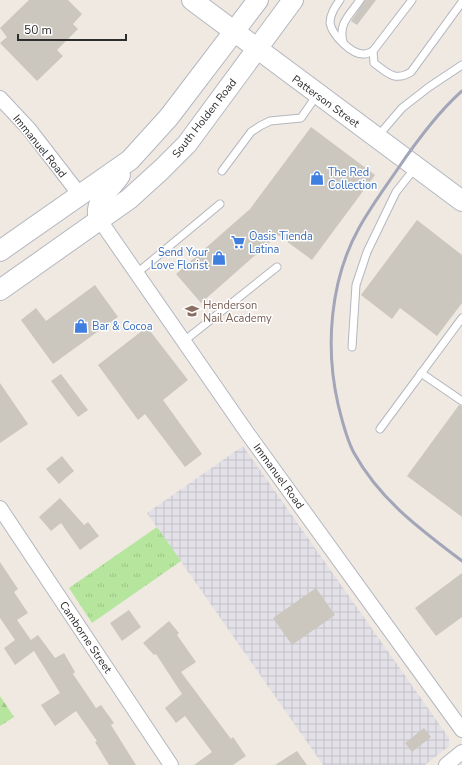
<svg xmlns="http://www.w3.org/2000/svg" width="462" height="765" viewBox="0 0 462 765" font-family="'Nunito Sans',sans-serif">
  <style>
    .industrial { fill: url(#industrial-grid) }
    .grass { fill: url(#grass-tufts) }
    .forest { fill: url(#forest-firs) }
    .building { fill: #cbc7bf }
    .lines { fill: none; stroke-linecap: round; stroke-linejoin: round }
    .lane-casing { stroke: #b4b7c1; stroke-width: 9 }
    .street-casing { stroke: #b4b7c1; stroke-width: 16 }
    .secondary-casing { stroke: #b4b7c1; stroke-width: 22 }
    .lane { stroke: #fff; stroke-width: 7 }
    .street { stroke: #fff; stroke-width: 14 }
    .secondary { stroke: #fff; stroke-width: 20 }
    .rail { stroke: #a3a6b8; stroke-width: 3 }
    .labels { text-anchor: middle; stroke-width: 3; stroke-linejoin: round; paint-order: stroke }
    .street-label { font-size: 11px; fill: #2e2e2e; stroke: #fff }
    .shop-label { font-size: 11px; fill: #366cbe; stroke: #fff; text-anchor: start }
    .education-label { font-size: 11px; fill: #785e54; stroke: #fff; text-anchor: start }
  </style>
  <defs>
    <pattern id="industrial-grid" width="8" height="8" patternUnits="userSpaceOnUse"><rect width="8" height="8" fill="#e3e1e8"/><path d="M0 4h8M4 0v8" fill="none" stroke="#c3c1c7"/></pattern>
    <pattern id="grass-tufts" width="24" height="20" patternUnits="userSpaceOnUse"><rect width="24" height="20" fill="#b6e59e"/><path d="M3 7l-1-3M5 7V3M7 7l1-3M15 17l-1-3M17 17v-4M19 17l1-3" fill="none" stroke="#9dc588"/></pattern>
    <pattern id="forest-firs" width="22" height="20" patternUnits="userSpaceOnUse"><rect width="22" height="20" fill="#b6e59e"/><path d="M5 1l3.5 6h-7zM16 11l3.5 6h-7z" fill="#9dc588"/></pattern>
  </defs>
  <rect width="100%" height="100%" fill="#efe9e1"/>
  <polygon class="industrial" points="243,446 449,738 449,746 425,765 323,765 147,513"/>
  <polygon class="grass" points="157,527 181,561 92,623 69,588"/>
  <polygon class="forest" points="0,696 14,717 0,726"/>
  <g class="building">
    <polygon points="29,0 68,0 82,14 73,24 78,29 57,50 63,56 37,81 0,43 7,37 0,28"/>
    <polygon points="365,0 376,0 357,25 351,21"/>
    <polygon points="311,127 375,175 312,260 278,235 201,303 176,274 250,209"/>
    <polygon points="417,220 462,255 462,303 437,336 400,308 392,319 361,295"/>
    <polygon points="95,285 118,317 53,364 21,320 36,308 46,321"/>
    <polygon points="147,327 188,380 163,400 202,454 185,467 145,414 138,420 98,365"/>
    <polygon points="61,374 88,410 78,417 51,381"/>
    <polygon points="0,383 28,424 0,443"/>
    <polygon points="459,405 462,406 462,517 407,476"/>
    <polygon points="62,456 74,471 59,484 46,469"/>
    <polygon points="60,498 84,525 88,522 99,536 80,550 61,523 51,531 39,517"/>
    <polygon points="0,562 18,589 14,592 28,613 17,620 31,640 38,635 55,658 64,653 75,672 73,674 96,708 101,705 114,723 111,725 136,765 109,765 95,742 97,741 76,711 55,726 41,705 60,693 34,651 15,665 4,648 15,640 0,618"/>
    <polygon points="462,573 462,617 436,636 415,608"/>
    <polygon points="316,588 335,615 292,645 273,618"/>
    <polygon points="129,610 141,627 122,641 110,623"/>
    <polygon points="169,621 179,633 177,635 196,662 181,672 231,739 233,737 246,756 233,765 194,765 212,752 185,716 176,723 165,708 182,694 156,654 154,655 143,643"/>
    <polygon points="424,728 431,737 412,752 405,743"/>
    <polygon points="297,751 307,765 275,765"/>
  </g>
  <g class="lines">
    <defs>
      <g id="lane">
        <path d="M340 0C335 7 330 14 330 23 332 35 352 55 364 54 367 54 371 52 373 51"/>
        <path d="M412 0 373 51 374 63C387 73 395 82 411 72L462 2"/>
        <path d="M343 42C338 23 350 15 360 0"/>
        <polyline points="378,136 402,108 429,87 462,65"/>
        <polyline points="222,171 251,132 260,126 270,121 301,118 317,95"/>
        <polyline points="137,273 220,204"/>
        <polyline points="184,341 277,267"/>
        <polyline points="352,347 356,285 367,252 396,192 415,168"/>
        <polyline points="421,373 462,401"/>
        <polyline points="380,429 462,318"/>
      </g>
      <g id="street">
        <polyline points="0,98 29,129 80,195"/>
        <polyline points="99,219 248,434 462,730"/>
        <polyline points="0,508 171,765"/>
        <polyline points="446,765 462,752"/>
      </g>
      <g id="secondary">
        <polyline points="192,0 462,201"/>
        <path d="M99 219C93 201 111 189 120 175"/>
        <polyline points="0,251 130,160 169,117 258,0"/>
        <polyline points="0,290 129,199 162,169 187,144 293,0"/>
      </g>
    </defs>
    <use href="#lane" class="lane-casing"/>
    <use href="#street" class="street-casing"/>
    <use href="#secondary" class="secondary-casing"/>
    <use href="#lane" class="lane"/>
    <use href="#street" class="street"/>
    <use href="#secondary" class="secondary"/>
    <path class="rail" d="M462 91C437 113 416 142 397 170 384 189 370 208 359 228 330 280 325 347 338 404 342 420 346 438 354 453 380 500 420 529 462 561"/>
  </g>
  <defs>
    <symbol id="shop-bare" viewBox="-9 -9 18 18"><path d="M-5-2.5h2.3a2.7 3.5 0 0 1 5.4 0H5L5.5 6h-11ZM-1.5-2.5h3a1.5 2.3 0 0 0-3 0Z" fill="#3f7fe0" stroke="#fff" stroke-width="2.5" paint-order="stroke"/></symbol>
    <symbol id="supermarket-bare" viewBox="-9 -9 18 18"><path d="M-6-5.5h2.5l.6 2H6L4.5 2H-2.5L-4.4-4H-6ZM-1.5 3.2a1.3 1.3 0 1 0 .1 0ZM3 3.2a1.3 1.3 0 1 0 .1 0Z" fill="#3f7fe0" stroke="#fff" stroke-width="2.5" paint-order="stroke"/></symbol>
    <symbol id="school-bare" viewBox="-9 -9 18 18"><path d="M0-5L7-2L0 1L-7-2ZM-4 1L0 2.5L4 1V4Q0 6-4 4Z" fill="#8d6e63" stroke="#fff" stroke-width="2.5" paint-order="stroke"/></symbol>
  </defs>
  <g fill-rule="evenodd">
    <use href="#shop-bare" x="307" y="168" width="20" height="20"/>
    <use href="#supermarket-bare" x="228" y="232" width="20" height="20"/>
    <use href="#shop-bare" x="209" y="248" width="20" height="20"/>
    <use href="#school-bare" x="182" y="301" width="20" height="20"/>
    <use href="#shop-bare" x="71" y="316" width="20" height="20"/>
  </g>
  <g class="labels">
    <g class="street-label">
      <text transform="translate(326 101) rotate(36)" y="4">Patterson Street</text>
      <text transform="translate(204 118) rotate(-52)" y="4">South Holden Road</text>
      <text transform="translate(40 146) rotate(51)" y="4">Immanuel Road</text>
      <text transform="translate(279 476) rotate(54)" y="4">Immanuel Road</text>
      <text transform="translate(86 637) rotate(56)" y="4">Camborne Street</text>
    </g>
    <g class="shop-label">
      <text x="328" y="176">The Red<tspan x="328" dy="13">Collection</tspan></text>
      <text x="249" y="240">Oasis Tienda<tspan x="249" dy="13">Latina</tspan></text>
      <text x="208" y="256" text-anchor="end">Send Your<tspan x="208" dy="13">Love Florist</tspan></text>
      <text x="92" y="330">Bar &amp; Cocoa</text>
    </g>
    <g class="education-label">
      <text x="203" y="309">Henderson<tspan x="203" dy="13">Nail Academy</tspan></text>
    </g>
  </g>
  <path d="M18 34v6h108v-6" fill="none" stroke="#2e2e2e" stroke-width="2"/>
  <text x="24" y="34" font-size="12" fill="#2e2e2e" stroke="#ffffff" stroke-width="3" paint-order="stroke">50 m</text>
</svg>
